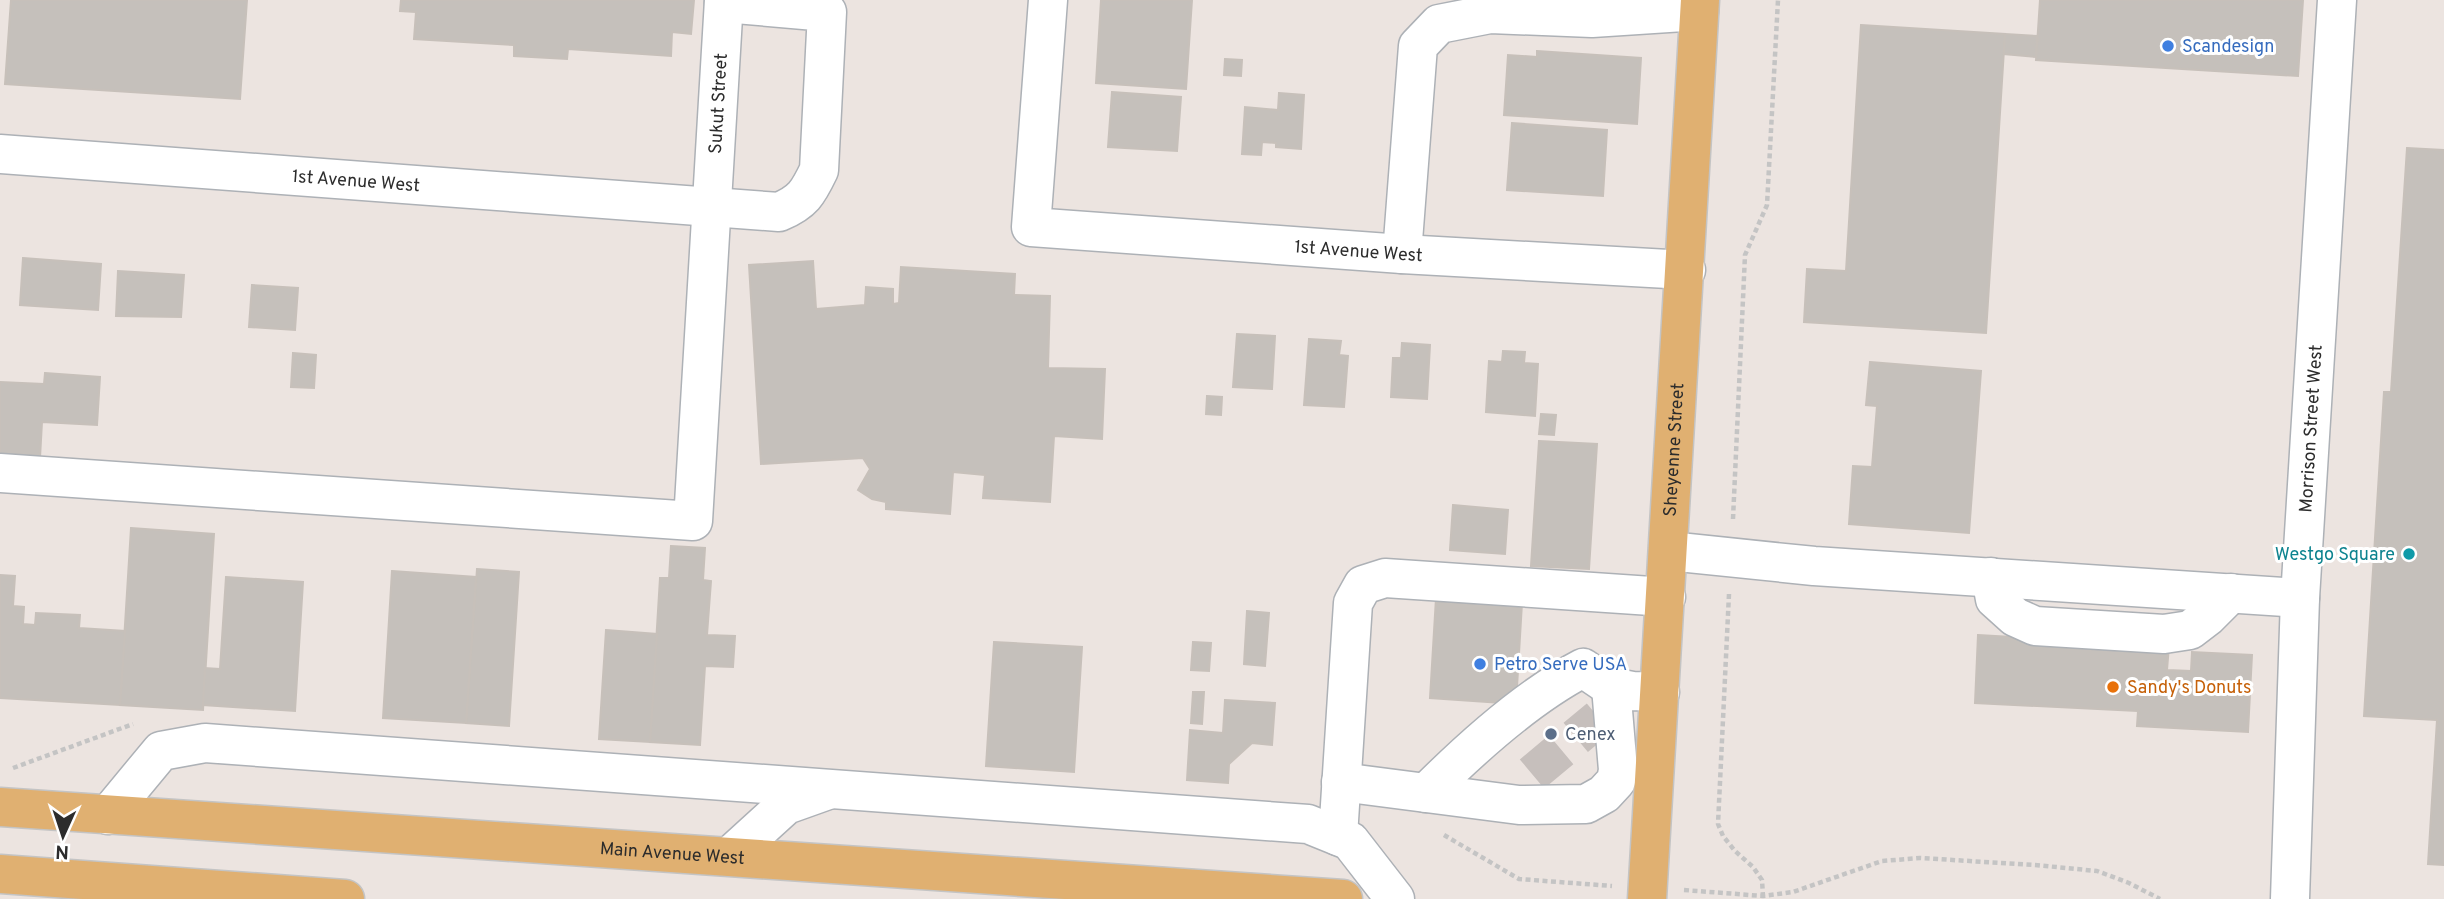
<svg xmlns="http://www.w3.org/2000/svg" width="2444" height="899" viewBox="0 0 2444 899" font-family="Overpass,sans-serif">
  <style>
    .building { fill: #c5c0bb; stroke: #c7c0ba; stroke-width: 2 }
    .lines { fill: none; stroke-linecap: round; stroke-linejoin: round }
    .minor-tunnel { stroke: #c6bfbc; stroke-width: 38; stroke-dasharray: 38 19; stroke-linecap: butt }
    .minor-casing { stroke: #adb1b6; stroke-width: 41 }
    .major-casing { stroke: #c4c4c4; stroke-width: 41 }
    .path { stroke: #c4c4c4; stroke-width: 4.5; stroke-dasharray: 5 3.5; stroke-linecap: butt }
    .minor { stroke: #fff; stroke-width: 38 }
    .major { stroke: #e0b071; stroke-width: 38 }
    .shop-dot { fill: #3f7fe0; stroke: #fff; stroke-width: 2.5 }
    .culture-dot { fill: #0f9aa8; stroke: #fff; stroke-width: 2.5 }
    .food-dot { fill: #e8710a; stroke: #fff; stroke-width: 2.5 }
    .service-dot { fill: #5c6f8a; stroke: #fff; stroke-width: 2.5 }
    .labels { text-anchor: middle; stroke-width: 6; stroke-linejoin: round; paint-order: stroke }
    .shop-label { font-size: 18px; fill: #366cbe; stroke: #fff; text-anchor: start }
    .street-label { font-size: 18px; fill: #2c2c2c; stroke: #fff }
    .culture-label { font-size: 18px; fill: #0d838f; stroke: #fff; text-anchor: end }
    .food-label { font-size: 18px; fill: #c56008; stroke: #fff; text-anchor: start }
    .service-label { font-size: 18px; fill: #4e5e75; stroke: #fff; text-anchor: start }
  </style>
  <rect width="100%" height="100%" fill="#ece4e0"/>
  <g class="building">
    <polygon points="11,0 247,0 240,99 5,84"/>
    <polygon points="401,0 694,0 691,34 672,32 671,56 568,49 567,59 514,56 514,45 414,39 416,12 400,11"/>
    <polygon points="1101,0 1192,0 1186,89 1096,83"/>
    <polygon points="2040,0 2303,0 2298,76 2036,60"/>
    <polygon points="1861,25 2005,34 1986,333 1804,322 1807,269 1846,271"/>
    <polygon points="2005,34 2037,36 2036,57 2004,54"/>
    <polygon points="1537,51 1641,58 1637,124 1504,115 1508,55 1537,57"/>
    <polygon points="1225,59 1242,60 1241,76 1224,75"/>
    <polygon points="1112,92 1181,97 1177,151 1108,147"/>
    <polygon points="1279,93 1304,95 1301,149 1276,147 1276,143 1262,142 1261,155 1242,154 1245,107 1278,110"/>
    <polygon points="1512,123 1607,130 1603,196 1507,190"/>
    <polygon points="2407,148 2444,150 2444,865 2428,864 2437,720 2364,716 2384,392 2391,392"/>
    <polygon points="23,258 101,264 98,310 20,305"/>
    <polygon points="813,261 816,309 865,305 866,287 893,289 893,304 899,303 901,267 1015,274 1014,295 1050,296 1048,368 1105,369 1102,439 1054,436 1050,502 983,498 985,475 953,472 950,514 886,509 886,502 872,499 858,490 870,469 863,458 761,464 749,265"/>
    <polygon points="118,271 184,275 181,317 116,316"/>
    <polygon points="252,285 298,288 295,330 249,327"/>
    <polygon points="1237,334 1275,336 1272,389 1233,387"/>
    <polygon points="1309,339 1341,341 1339,355 1348,356 1344,407 1304,405"/>
    <polygon points="1402,343 1430,345 1427,399 1391,397 1393,358 1401,358"/>
    <polygon points="1503,351 1525,352 1524,363 1538,364 1535,416 1486,412 1489,361 1502,362"/>
    <polygon points="293,353 316,355 314,388 291,387"/>
    <polygon points="1870,362 1981,371 1969,533 1849,524 1853,466 1872,467 1877,406 1866,405"/>
    <polygon points="45,373 100,377 97,425 42,422 40,458 0,455 0,382 44,384"/>
    <polygon points="1207,396 1222,397 1221,415 1206,414"/>
    <polygon points="1541,414 1556,415 1554,435 1539,434"/>
    <polygon points="1539,441 1597,444 1589,569 1531,566"/>
    <polygon points="1453,505 1508,510 1505,554 1450,550"/>
    <polygon points="131,528 214,534 203,710 120,705"/>
    <polygon points="671,546 705,548 703,580 711,581 707,635 735,636 733,667 705,666 700,745 650,742 660,578 669,578"/>
    <polygon points="477,569 519,572 509,726 466,723"/>
    <polygon points="392,571 476,577 466,723 383,718"/>
    <polygon points="0,575 15,576 13,606 24,607 23,624 35,625 36,613 80,615 79,628 125,631 120,705 0,698"/>
    <polygon points="226,577 303,582 295,711 203,705 205,668 220,669"/>
    <polygon points="1436,598 1522,603 1516,704 1430,698"/>
    <polygon points="1247,611 1269,613 1265,666 1244,664"/>
    <polygon points="606,630 657,634 650,742 599,739"/>
    <polygon points="1978,635 2169,646 2167,670 2191,671 2192,652 2252,655 2248,732 2137,726 2138,711 1975,703"/>
    <polygon points="994,642 1082,647 1074,772 986,766"/>
    <polygon points="1193,642 1211,643 1209,671 1191,670"/>
    <polygon points="1193,692 1204,692 1202,724 1191,723"/>
    <polygon points="1225,700 1275,703 1272,745 1252,743 1229,764 1228,783 1187,780 1190,730 1223,733"/>
  </g>
  <g class="lines">
    <polyline class="minor-tunnel" points="1532,774 1599,718"/>
    <defs>
      <g id="minor">
        <path id="s1" d="M1048 0 1031 227 1402 254 1686 270"/>
        <path id="s2" d="M0 154 779 212C803 202 808 193 819 170L827 12 724 3"/>
        <polyline points="1402,254 1418,46 1439,24 1490,14 1592,18 1699,11"/>
        <path id="s3" d="M0 473 693 521 724 0"/>
        <polyline points="1669,551 1814,566 2300,598"/>
        <polyline points="1991,577 1995,599 2015,617 2035,626 2164,634 2190,630 2207,617 2231,593"/>
        <polyline points="1341,782 1519,805 1586,804 1604,794 1616,781 1618,770 1611,687 1632,691 1660,692"/>
        <path d="M1426 793C1469 750 1529 696 1583 668L1611 687"/>
        <polyline points="108,815 161,751 205,743 1308,824 1350,841 1395,899"/>
        <polyline points="1338,836 1353,603 1363,585 1385,578 1666,597"/>
        <polyline points="731,855 786,805 828,790"/>
        <path id="s4" d="M2290 899 2300 598 2337 0"/>
      </g>
      <g id="major">
        <path id="s5" d="M0 807 1343 899"/>
        <polyline points="0,874 345,899"/>
        <path id="s6" d="M1647 899 1700 0"/>
      </g>
    </defs>
    <use href="#minor" class="minor-casing"/>
    <use href="#major" class="major-casing"/>
    <g class="path">
      <polyline points="1733,519 1745,255 1767,205 1778,0"/>
      <polyline points="1729,594 1718,824 1723,836 1735,851 1753,867 1762,880 1763,896"/>
      <polyline points="13,768 133,724"/>
      <polyline points="1444,835 1519,879 1612,886"/>
      <polyline points="1684,890 1763,896 1793,892 1882,861 1920,858 2035,865 2097,871 2129,883 2160,899"/>
    </g>
    <use href="#minor" class="minor"/>
    <use href="#major" class="major"/>
  </g>
  <g class="shop-dot">
    <circle cx="2168" cy="46" r="7"/>
    <circle cx="1480" cy="664" r="7"/>
  </g>
  <circle class="culture-dot" cx="2409" cy="554" r="7"/>
  <circle class="food-dot" cx="2113" cy="687" r="7"/>
  <circle class="service-dot" cx="1551" cy="734" r="7"/>
  <g class="labels">
    <g class="shop-label">
      <text x="2182" y="52">Scandesign</text>
      <text x="1494" y="670">Petro Serve USA</text>
    </g>
    <g class="street-label">
      <text dy="6" stroke="none"><textPath href="#s3" startOffset="1113">Sukut Street</textPath></text>
      <text dy="6" stroke="none"><textPath href="#s2" startOffset="357">1st Avenue West</textPath></text>
      <text dy="6" stroke="none"><textPath href="#s1" startOffset="556">1st Avenue West</textPath></text>
      <text dy="6" stroke="none"><textPath href="#s4" startOffset="471">Morrison Street West</textPath></text>
      <text dy="6" stroke="none"><textPath href="#s6" startOffset="450">Sheyenne Street</textPath></text>
      <text dy="6" stroke="none"><textPath href="#s5" startOffset="674">Main Avenue West</textPath></text>
    </g>
    <g class="culture-label">
      <text x="2395" y="560">Westgo Square</text>
    </g>
    <g class="food-label">
      <text x="2127" y="693">Sandy's Donuts</text>
    </g>
    <g class="service-label">
      <text x="1565" y="740">Cenex</text>
    </g>
  </g>
  <g transform="translate(63 836) rotate(183)" stroke="#ffffff" stroke-width="5" paint-order="stroke">
  <path d="M0-5L12 26L0 18L-12 26Z" fill="#2c2c2c"/>
  <text y="-10" font-size="19" font-weight="bold" text-anchor="middle" fill="#2c2c2c">N</text>
  </g>
</svg>
